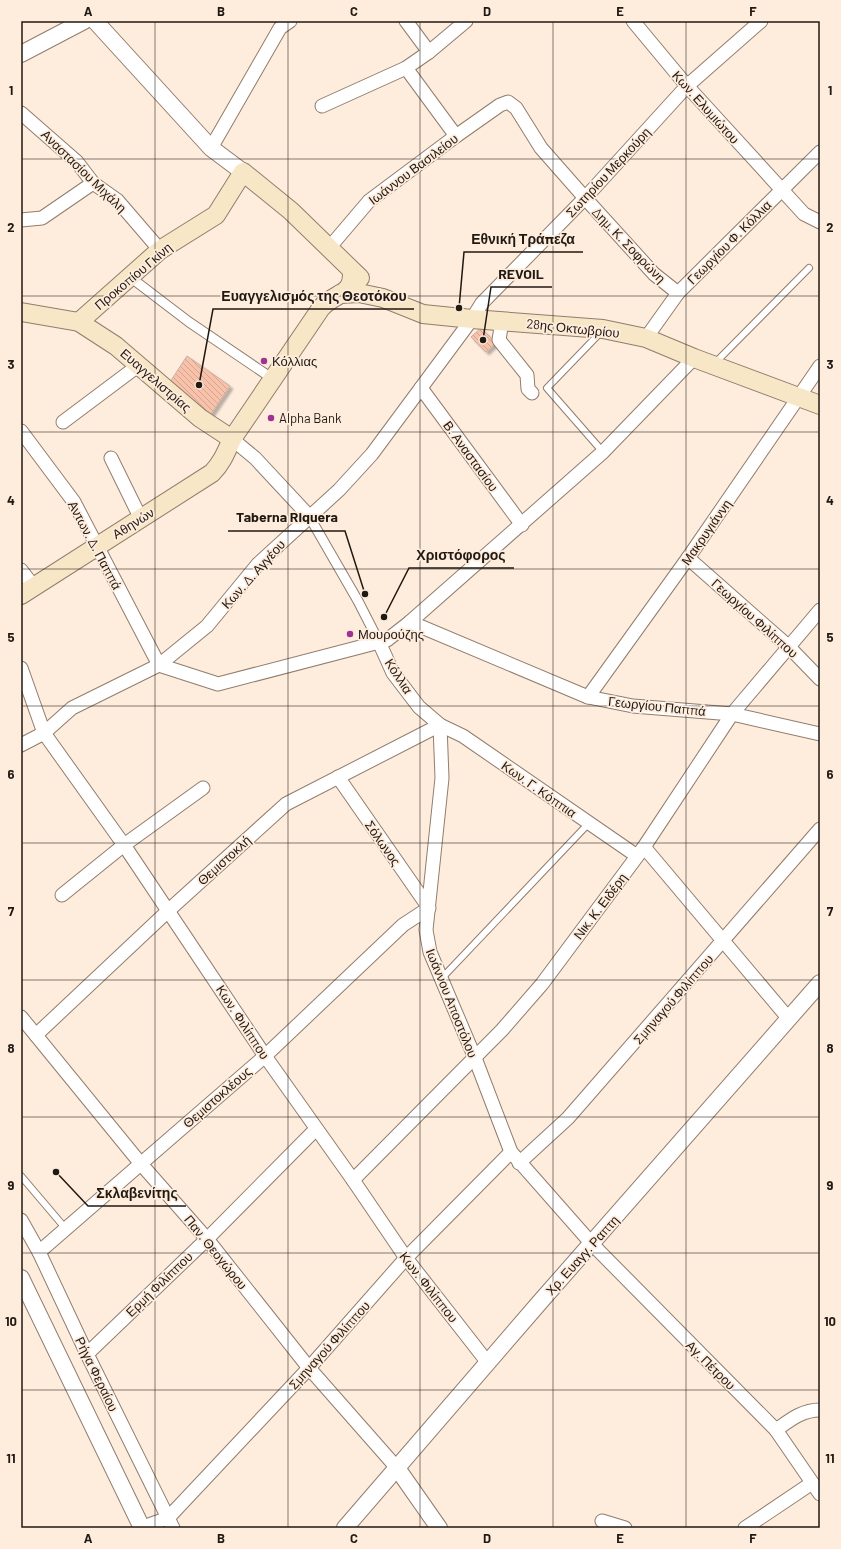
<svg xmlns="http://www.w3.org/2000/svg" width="841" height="1549" viewBox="0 0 841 1549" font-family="Barlow,sans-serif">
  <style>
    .building { fill: url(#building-back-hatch); stroke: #cab0a4; filter: url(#shadow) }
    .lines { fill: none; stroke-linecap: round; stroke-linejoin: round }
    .service-casing { stroke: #917d6c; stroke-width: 8 }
    .pedestrian-casing { stroke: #917d6c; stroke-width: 11 }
    .minor-casing { stroke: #917d6c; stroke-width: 15 }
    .tertiary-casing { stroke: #917d6c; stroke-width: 18 }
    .secondary-casing { stroke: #917d6c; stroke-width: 20 }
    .service { stroke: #fff; stroke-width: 6 }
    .pedestrian { stroke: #fff; stroke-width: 9 }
    .minor { stroke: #fff; stroke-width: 13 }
    .tertiary { stroke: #fff; stroke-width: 16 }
    .secondary { stroke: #f7e7c7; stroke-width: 18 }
    .grid { fill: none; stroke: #201912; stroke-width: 1; stroke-opacity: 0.55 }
    .poi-dot { fill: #9f3394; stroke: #feecdd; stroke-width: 1.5 }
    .labels { text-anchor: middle; stroke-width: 3.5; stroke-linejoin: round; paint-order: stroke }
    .street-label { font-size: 13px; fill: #201912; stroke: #feecdd }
    .poi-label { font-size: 13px; fill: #201912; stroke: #feecdd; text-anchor: start }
    .leader { fill: none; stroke: #201912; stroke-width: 1.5 }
    .callout-dot { fill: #201912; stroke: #feecdd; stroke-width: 1.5 }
    .callout-label { font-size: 14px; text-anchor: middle; font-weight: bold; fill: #201912; stroke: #feecdd; stroke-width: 3.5; stroke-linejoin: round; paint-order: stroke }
    .neatline { fill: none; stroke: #201912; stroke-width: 1.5 }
    .grid-label { font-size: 13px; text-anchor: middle; font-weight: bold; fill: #201912 }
  </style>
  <defs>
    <pattern id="building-back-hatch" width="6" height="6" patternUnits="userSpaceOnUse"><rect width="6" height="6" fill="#f7c1aa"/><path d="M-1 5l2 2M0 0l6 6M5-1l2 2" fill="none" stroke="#d3a591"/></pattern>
    <filter id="shadow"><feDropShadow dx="3" dy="3" stdDeviation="1" flood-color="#0004"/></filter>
  </defs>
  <rect width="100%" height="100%" fill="#feecdd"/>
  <g class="building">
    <polygon points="481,328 496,343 486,352 471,337"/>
    <polygon points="187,356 230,386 211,414 168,385"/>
  </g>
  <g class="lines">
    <defs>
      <g id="service">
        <polyline points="601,332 547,388 603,452"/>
        <polyline points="714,364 809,268"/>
        <polyline points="441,979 589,823"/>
        <polyline points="21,1176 66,1229"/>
      </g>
      <g id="pedestrian">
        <polyline points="130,277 189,322 273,379"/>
        <polyline points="309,516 358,601 379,642"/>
      </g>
      <g id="minor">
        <polyline points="406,21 429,52"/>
        <polyline points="633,21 687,86 804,214 820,222"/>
        <polyline points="322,106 406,68"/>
        <polyline points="21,113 77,162 93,183 117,200 160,250"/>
        <polyline points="456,136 406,68 429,52 466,21"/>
        <polyline points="211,148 280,28 290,21"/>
        <polyline points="21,220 42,218 93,183"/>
        <polyline points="329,248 369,201 456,136 500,105 508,102 516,108 541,148 585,198 654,274 678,293"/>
        <polyline points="502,321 499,340 527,375 528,389 532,393"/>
        <polyline points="646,338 678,293 820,152"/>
        <polyline points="421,388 522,525"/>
        <polyline points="63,422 139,365"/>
        <polyline points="21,431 74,502 159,665"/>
        <polyline points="232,439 255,458 309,516"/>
        <polyline points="111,458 141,519"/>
        <polyline points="688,558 789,647 820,679"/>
        <polyline points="21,570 34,587"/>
        <polyline points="410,622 588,697 633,706 732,714 820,734"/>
        <polyline points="379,642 393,673 419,707 440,725 463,736 637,856"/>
        <polyline points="159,665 218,684 387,640 410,622 603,452 694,358"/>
        <polyline points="21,668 44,733 124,845 265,1056 353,1180 406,1258 488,1363"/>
        <polyline points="588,697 688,558 820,366"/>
        <polyline points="440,725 442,778 426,930 430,952 475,1058 511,1152 592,1244 776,1430 820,1494"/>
        <polyline points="21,745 44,733 72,708 159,665 207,626 258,564 339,490 372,454 472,319 482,303 585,198 687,86 761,21"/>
        <polyline points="644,847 789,1019"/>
        <polyline points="62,895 124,845 203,788"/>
        <polyline points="21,1017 141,1164 207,1239 309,1368 397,1468"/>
        <polyline points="36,1035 169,910 286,804 440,725"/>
        <polyline points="519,1163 568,1118 820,829"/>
        <polyline points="353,1180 502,1030 542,984 644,847 732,714 820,610"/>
        <polyline points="21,1220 39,1252 87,1354 173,1528"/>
        <polyline points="39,1252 265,1056 403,925 429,908 338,777"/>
        <polyline points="87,1354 207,1239 316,1129"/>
        <path d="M776 1430C790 1420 802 1410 820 1410"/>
        <polyline points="602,1521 625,1528"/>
        <polyline points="140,1528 168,1518 309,1368 406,1258 511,1152"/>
        <polyline points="745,1528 812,1483"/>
      </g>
      <g id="tertiary">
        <polyline points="95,21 211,148 243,172"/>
        <polyline points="21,54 84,21"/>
        <polyline points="21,1278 142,1528"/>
        <polyline points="397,1468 439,1528"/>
        <polyline points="345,1528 540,1302 820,983"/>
      </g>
      <g id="secondary">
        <polyline points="340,294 359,293 383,298 423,314 472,319 603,329 646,338 694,358 820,405"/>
        <polyline points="21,312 79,322 116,346 200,418 232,439"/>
        <polyline points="79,322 160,250 216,215 243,172 291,211 360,278"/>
        <path d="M21 595 212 473C222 463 226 452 232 439L321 308C336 291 353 297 352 271"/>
      </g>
    </defs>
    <use href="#service" class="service-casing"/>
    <use href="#pedestrian" class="pedestrian-casing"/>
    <use href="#minor" class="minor-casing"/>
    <use href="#tertiary" class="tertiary-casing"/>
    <use href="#secondary" class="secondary-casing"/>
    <use href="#service" class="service"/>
    <use href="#pedestrian" class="pedestrian"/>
    <use href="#minor" class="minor"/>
    <use href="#tertiary" class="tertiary"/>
    <use href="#secondary" class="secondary"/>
  </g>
  <path class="grid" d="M155 21V1528M288 21V1528M420 21V1528M553 21V1528M686 21V1528M21 159H820M21 296H820M21 432H820M21 569H820M21 706H820M21 843H820M21 980H820M21 1117H820M21 1253H820M21 1390H820"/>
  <g class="poi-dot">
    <circle cx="264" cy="361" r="4"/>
    <circle cx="271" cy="418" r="4"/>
    <circle cx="350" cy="634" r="4"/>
  </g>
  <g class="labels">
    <g class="street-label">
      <text transform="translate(706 107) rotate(48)" y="5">Κων. Ελυμιώτου</text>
      <text transform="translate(413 169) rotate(-37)" y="5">Ιωάννου Βασιλείου</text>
      <text transform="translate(84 171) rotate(44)" y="5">Αναστασίου Μιχάλη</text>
      <text transform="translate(608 172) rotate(-47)" y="5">Σωτηρίου Μερκούρη</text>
      <text transform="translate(729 242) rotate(-45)" y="5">Γεωργίου Φ. Κόλλια</text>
      <text transform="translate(629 245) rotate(46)" y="5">Δημ. Κ. Σοφρώνη</text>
      <text transform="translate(133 276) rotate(-40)" y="5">Προκοπίου Γκίνη</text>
      <text transform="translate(573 328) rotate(6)" y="5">28ης Οκτωβρίου</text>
      <text transform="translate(156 380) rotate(41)" y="5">Ευαγγελιστρίας</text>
      <text transform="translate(471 456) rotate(54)" y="5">Β. Αναστασίου</text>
      <text transform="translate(133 523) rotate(-32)" y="5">Αθηνών</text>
      <text transform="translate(706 532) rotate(-55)" y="5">Μακρυγιάννη</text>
      <text transform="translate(95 545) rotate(62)" y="5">Αντων. Δ. Παππά</text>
      <text transform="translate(253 574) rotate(-48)" y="5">Κων. Δ. Αγγέου</text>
      <text transform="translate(755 618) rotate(42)" y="5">Γεωργίου Φιλίππου</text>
      <text transform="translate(399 676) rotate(57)" y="5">Κόλλια</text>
      <text transform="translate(657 706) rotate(6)" y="5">Γεωργίου Παππά</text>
      <text transform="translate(539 789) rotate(35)" y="5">Κων. Γ. Κόππια</text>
      <text transform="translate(383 843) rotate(55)" y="5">Σόλωνος</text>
      <text transform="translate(224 860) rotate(-42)" y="5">Θεμιστοκλή</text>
      <text transform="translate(600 906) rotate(-53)" y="5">Νικ. Κ. Ειδέρη</text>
      <text transform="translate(673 999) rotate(-49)" y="5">Σμηναγού Φιλίππου</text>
      <text transform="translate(452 1003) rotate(68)" y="5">Ιωάννου Αποστόλου</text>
      <text transform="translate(243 1022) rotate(57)" y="5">Κων. Φιλίππου</text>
      <text transform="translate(217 1097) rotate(-41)" y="5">Θεμιστοκλέους</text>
      <text transform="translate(216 1252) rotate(51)" y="5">Παν. Θεογώρου</text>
      <text transform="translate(582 1255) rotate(-48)" y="5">Χρ. Ευαγγ. Ραπτη</text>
      <text transform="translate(159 1284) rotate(-44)" y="5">Ερμή Φιλίππου</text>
      <text transform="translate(429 1287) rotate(52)" y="5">Κων. Φιλίππου</text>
      <text transform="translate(329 1345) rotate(-48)" y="5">Σμηναγού Φιλίππου</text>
      <text transform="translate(711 1365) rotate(45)" y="5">Αγ. Πέτρου</text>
      <text transform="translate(97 1374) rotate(64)" y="5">Ρήγα Φεραίου</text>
    </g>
    <g class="poi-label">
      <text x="272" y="366">Κόλλιας</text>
      <text x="279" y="423">Alpha Bank</text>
      <text x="358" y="639">Μουρούζης</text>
    </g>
  </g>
  <path class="leader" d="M459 308L464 252H583M483 340L491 287H552M199 385L213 309H414M365 594L345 531H228M384 617L409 568H514M56 1172L88 1206H186"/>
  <g class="callout-dot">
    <circle cx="459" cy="308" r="4"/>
    <circle cx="483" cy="340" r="4"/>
    <circle cx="199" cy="385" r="4"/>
    <circle cx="365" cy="594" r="4"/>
    <circle cx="384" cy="617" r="4"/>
    <circle cx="56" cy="1172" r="4"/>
  </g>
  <g class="callout-label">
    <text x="523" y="244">Εθνική Τράπεζα</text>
    <text x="521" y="279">REVOIL</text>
    <text x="314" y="301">Ευαγγελισμός της Θεοτόκου</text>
    <text x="287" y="522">Taberna Riquera</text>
    <text x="461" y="560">Χριστόφορος</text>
    <text x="137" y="1198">Σκλαβενίτης</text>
  </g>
  <rect width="841" height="1549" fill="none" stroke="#feecdd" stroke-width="44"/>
  <rect x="22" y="22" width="797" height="1505" class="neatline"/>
  <g class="grid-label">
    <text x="88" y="16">A</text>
    <text x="221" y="16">B</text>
    <text x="354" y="16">C</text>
    <text x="487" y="16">D</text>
    <text x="620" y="16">E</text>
    <text x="753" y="16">F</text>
    <text x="11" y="95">1</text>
    <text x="830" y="95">1</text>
    <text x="11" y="232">2</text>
    <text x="830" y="232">2</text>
    <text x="11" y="369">3</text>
    <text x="830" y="369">3</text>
    <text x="11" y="505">4</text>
    <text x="830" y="505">4</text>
    <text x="11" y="642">5</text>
    <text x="830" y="642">5</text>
    <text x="11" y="779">6</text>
    <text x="830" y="779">6</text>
    <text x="11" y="916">7</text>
    <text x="830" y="916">7</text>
    <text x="11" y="1053">8</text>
    <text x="830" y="1053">8</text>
    <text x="11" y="1190">9</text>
    <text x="830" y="1190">9</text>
    <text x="11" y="1326">10</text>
    <text x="830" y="1326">10</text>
    <text x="11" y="1463">11</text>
    <text x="830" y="1463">11</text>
    <text x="88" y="1543">A</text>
    <text x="221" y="1543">B</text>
    <text x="354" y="1543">C</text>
    <text x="487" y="1543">D</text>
    <text x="620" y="1543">E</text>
    <text x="753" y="1543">F</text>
  </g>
</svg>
